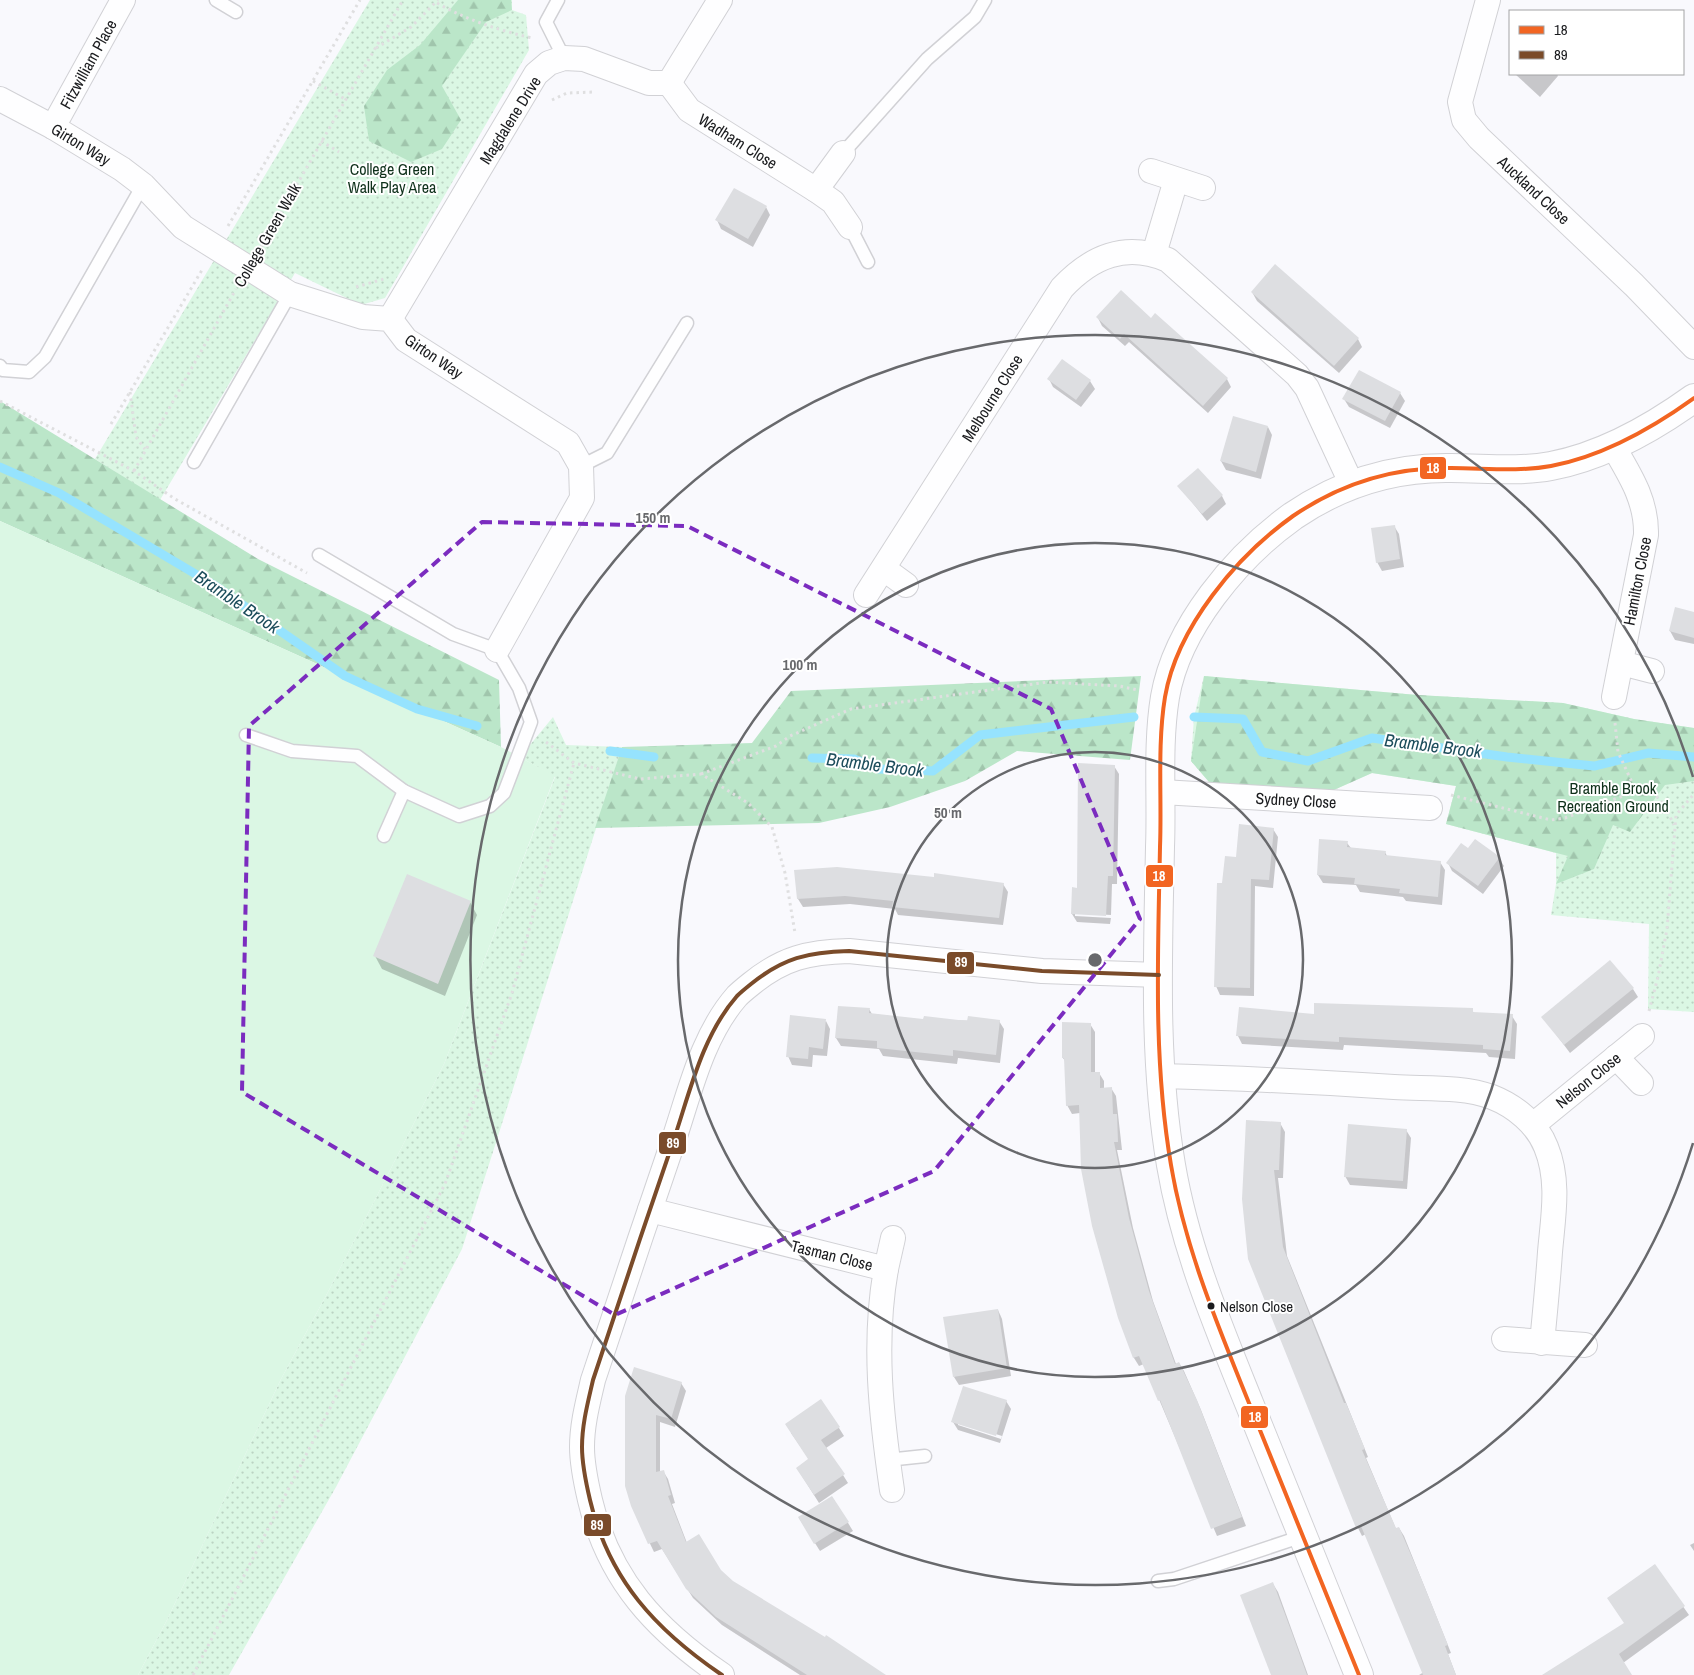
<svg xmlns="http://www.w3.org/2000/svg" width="1694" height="1675" viewBox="0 0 1694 1675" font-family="'Archivo Narrow',sans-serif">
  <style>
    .green { fill: url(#green-dots) }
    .forest { fill: url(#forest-firs) }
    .pitch { fill: #dbf7e4 }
    .shadow { fill: #0003; fill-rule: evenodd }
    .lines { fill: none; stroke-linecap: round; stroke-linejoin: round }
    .stream { stroke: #96e3fe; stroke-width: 9 }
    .building { fill: #dddee1 }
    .service-casing { stroke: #d1d1d5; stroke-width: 15 }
    .minor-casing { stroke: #d1d1d5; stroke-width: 26 }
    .tertiary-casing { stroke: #d1d1d5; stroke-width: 30 }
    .path { stroke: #dfdfe0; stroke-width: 3; stroke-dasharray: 2.5 4; stroke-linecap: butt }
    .service { stroke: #fefeff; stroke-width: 12 }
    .minor { stroke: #fefeff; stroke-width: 24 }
    .tertiary { stroke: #fefeff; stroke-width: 28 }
    .bus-1-casing { stroke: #fff; stroke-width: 8 }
    .bus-2-casing { stroke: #fff; stroke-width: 8 }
    .bus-1 { stroke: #f26522; stroke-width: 4 }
    .bus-2 { stroke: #7a4b2a; stroke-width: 4 }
    .marked { fill: none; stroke: #7b2cbf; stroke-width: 4; stroke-dasharray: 10 6; stroke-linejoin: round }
    .ring { fill: none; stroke: #68696c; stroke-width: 2.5 }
    .bus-dot { fill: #1a1b1e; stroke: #fff; stroke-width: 2 }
    .labels { text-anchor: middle; stroke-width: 4; stroke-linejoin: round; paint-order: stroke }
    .bus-label { font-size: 15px; fill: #1a1b1e; stroke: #fff; text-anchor: start }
    .street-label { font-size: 16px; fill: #1a1b1e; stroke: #fff }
    .park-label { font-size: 16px; fill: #0f311b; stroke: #fff }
    .water-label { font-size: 18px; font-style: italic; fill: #1d4d5c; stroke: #fff }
    .centre { fill: #68696c; stroke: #fff; stroke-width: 2.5 }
    .ring-label { font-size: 15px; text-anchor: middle; font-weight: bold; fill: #68696c; stroke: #fff; stroke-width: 4; stroke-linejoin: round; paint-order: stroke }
    .line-badge { stroke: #fff; stroke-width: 2 }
    .badge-label { font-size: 14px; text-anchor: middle; font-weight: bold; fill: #fff }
  </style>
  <defs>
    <pattern id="green-dots" width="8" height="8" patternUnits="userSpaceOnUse" patternTransform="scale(1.25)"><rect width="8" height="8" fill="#dbf7e4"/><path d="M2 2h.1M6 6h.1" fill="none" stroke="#bbd3c3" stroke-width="1.8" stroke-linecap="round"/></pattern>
    <pattern id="forest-firs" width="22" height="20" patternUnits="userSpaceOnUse" patternTransform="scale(1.25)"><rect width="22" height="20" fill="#bbe6c9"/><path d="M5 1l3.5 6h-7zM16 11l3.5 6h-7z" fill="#a0c5ac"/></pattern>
  </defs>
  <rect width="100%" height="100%" fill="#f9f9fd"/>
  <g class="green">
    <polygon points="370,0 512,0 512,10 526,15 529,50 385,298 361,305 295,273 160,500 95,459"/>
    <polygon points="1204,676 1417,695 1563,703 1634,719 1694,728 1694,1012 1648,1009 1649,924 1551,915 1556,884 1556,853 1446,824 1456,786 1372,773 1327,793 1209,782 1191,761 1194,717"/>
    <polygon points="553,717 566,745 622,747 462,1249 336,1487 229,1675 138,1675 167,1620 281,1379 328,1292 444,1064 555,777 520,757"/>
  </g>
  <g class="forest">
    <polygon points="458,0 511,0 512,10 486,22 442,86 461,120 442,149 411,162 369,141 364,106 387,70 420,45"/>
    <polygon points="0,401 258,559 499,680 501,747 0,521"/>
    <polygon points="1141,676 1130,760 1017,751 965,781 890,807 819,823 595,828 622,747 752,743 791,691"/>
    <polygon points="1204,676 1417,695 1563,703 1634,719 1694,728 1694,781 1665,785 1630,832 1613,825 1594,869 1556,884 1568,856 1446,824 1456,786 1372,773 1327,793 1209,782 1191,761"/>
  </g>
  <polygon class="pitch" points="0,521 501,747 555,776 444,1064 328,1292 281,1379 167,1620 138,1675 0,1675"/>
  <g class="shadow">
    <polygon points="1515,74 1557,74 1558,76 1540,97"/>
    <polygon points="766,207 770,215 753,247 721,229 717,220"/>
    <polygon points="1252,292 1358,339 1362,347 1339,373 1257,301"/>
    <polygon points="1098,318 1151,320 1227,379 1231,387 1208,413 1129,342 1125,346 1102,326"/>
    <polygon points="1049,379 1090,381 1095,389 1081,407 1053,387"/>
    <polygon points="1400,393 1405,401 1390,428 1349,407 1344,399"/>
    <polygon points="1268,427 1272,435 1261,479 1226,470 1221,461"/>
    <polygon points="1179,486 1222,496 1226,504 1207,521"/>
    <polygon points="1394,526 1399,534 1404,567 1382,571 1377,562"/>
    <polygon points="1694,613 1694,644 1675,640 1670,631"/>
    <polygon points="1114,766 1119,774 1117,884 1112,884 1111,915 1075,913 1075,916 1111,918 1110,924 1077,922 1072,914 1073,889 1079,889"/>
    <polygon points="1273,829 1278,837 1273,888 1255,886 1254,996 1220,995 1216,986 1237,858"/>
    <polygon points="1347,843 1351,848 1385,852 1387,856 1440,862 1445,870 1442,905 1406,901 1403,897 1360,892 1356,885 1323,883 1318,875"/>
    <polygon points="1469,850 1499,858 1504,866 1483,894 1452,871 1448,863"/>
    <polygon points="796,872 1003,884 1008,892 1003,925 898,915 895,909 850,904 803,907 798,899"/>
    <polygon points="470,902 477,915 445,996 382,969 375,956"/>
    <polygon points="1633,989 1638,997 1570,1053 1543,1017"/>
    <polygon points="869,1009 872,1014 925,1020 999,1021 1004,1029 1000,1063 958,1058 957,1064 883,1056 879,1049 841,1046 836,1038"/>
    <polygon points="1472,1010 1474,1013 1512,1016 1517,1024 1515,1059 1489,1057 1486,1053 1344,1045 1343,1050 1242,1044 1238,1036 1315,1015"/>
    <polygon points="826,1021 830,1029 827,1056 813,1055 812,1067 792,1065 788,1056"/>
    <polygon points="1090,1024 1095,1032 1095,1073 1099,1073 1104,1081 1104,1089 1111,1088 1116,1096 1122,1150 1117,1150 1133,1228 1153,1301 1176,1364 1179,1363 1184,1371 1201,1410 1246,1526 1217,1536 1144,1364 1139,1366 1134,1358 1093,1225 1080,1113 1072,1114 1067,1105 1065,1061 1063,1058"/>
    <polygon points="1280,1123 1285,1132 1283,1178 1278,1178 1287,1256 1368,1457 1366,1458 1396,1529 1399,1528 1404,1536 1425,1588 1451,1653 1448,1654 1456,1675 1419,1675 1424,1672 1366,1534 1362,1536 1358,1528 1250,1259"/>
    <polygon points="1406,1130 1411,1138 1407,1189 1350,1185 1345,1176"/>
    <polygon points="998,1310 1002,1319 1011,1376 959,1385 954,1377"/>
    <polygon points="681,1383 686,1391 675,1427 660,1422 660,1472 663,1471 668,1479 675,1503 672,1504 687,1543 732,1582 883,1675 800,1675 722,1625 693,1598 662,1549 654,1552 632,1506 626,1397"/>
    <path d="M1006 1401 1011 1409 1000 1443 958 1430 953 1422ZM958 1422 1002 1436 1001 1439 958 1425Z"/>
    <polygon points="839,1428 844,1436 826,1448 848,1483 819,1503 802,1476 810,1460 791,1433"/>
    <polygon points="832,1497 853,1531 820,1551 799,1518"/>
    <polygon points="1694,1543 1694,1551 1690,1545"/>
    <polygon points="1654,1565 1689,1615 1623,1663 1631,1675 1562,1675 1625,1624"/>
    <polygon points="1273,1584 1278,1592 1308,1675 1272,1675"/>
  </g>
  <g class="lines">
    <g class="stream">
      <polyline points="0,467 59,493 214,585 345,676 417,709 477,726"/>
      <polyline points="1194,717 1243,719 1262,752 1308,761 1372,738 1507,757 1594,766 1648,753 1694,757"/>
      <polyline points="610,751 654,757"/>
      <polyline points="812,758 854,759 879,769 933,771 980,735 1134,717"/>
    </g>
  </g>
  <g class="building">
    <polygon points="734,188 767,206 748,239 715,220"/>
    <polygon points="1275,264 1359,338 1334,366 1251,292"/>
    <polygon points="1121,290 1151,318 1155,313 1228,378 1203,406 1124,334 1120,339 1096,317"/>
    <polygon points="1062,359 1091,380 1076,400 1047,379"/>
    <polygon points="1359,370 1401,392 1385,421 1342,399"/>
    <polygon points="1233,416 1268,426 1256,472 1220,461"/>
    <polygon points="1198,468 1223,495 1202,514 1177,486"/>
    <polygon points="1395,525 1400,559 1376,563 1371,528"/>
    <polygon points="1675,607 1694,612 1694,638 1669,631"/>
    <polygon points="1078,763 1115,765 1113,876 1108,876 1106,916 1071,914 1072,887 1077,888"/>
    <polygon points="1239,824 1274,828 1269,880 1251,879 1250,988 1214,987 1217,883 1222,883 1225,856 1236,857"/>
    <polygon points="1319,839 1348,841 1347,847 1386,851 1385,855 1441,861 1438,897 1399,893 1400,889 1354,884 1355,878 1317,875"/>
    <polygon points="1475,839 1500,857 1478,886 1446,863 1461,843 1468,848"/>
    <polygon points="837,867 934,877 934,873 1004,883 999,918 892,907 893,901 845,896 797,899 794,870"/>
    <polygon points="407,874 471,901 438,984 373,956"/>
    <polygon points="1610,960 1634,988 1564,1045 1541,1017"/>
    <polygon points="1314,1003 1473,1008 1473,1012 1513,1014 1510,1051 1483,1049 1483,1045 1339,1037 1339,1042 1236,1036 1239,1007 1314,1014"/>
    <polygon points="838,1006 870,1008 869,1013 923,1019 924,1016 967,1021 968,1016 1000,1020 996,1055 953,1050 953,1056 877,1048 877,1041 835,1038"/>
    <polygon points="790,1015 826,1019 823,1049 809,1047 808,1059 786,1057"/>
    <polygon points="1062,1022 1091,1023 1091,1072 1100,1072 1100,1088 1112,1087 1113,1114 1117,1114 1118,1142 1114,1142 1129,1218 1149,1291 1175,1364 1179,1362 1197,1400 1242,1517 1211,1529 1160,1400 1158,1401 1139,1356 1133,1358 1118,1318 1092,1226 1081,1169 1079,1105 1066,1106 1064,1058 1062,1058"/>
    <polygon points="1246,1120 1281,1122 1279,1170 1274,1170 1283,1247 1344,1403 1346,1403 1365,1449 1362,1450 1396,1528 1399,1527 1421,1578 1448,1645 1445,1646 1456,1675 1423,1675 1361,1526 1356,1528 1248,1259 1242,1199"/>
    <polygon points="1348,1124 1407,1129 1403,1181 1344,1177"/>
    <polygon points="998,1309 1007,1368 953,1377 943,1317"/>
    <polygon points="634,1367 682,1382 671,1419 656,1415 656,1472 664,1470 671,1495 668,1496 686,1542 699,1534 721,1570 733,1581 825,1637 826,1635 886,1675 807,1675 716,1617 686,1589 657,1541 648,1544 631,1506 625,1486 625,1396"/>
    <polygon points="963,1386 1007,1400 996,1436 951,1422"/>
    <polygon points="821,1399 840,1427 821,1440 845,1474 814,1495 796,1468 808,1459 785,1424"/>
    <polygon points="832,1496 849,1522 814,1544 798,1517"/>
    <polygon points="1655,1564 1685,1606 1619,1654 1632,1675 1542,1675 1624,1623 1607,1598"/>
    <polygon points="1273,1582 1292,1633 1307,1675 1271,1675 1240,1595"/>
  </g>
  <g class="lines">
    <defs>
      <g id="service">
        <polyline points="216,0 236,12"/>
        <polyline points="558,0 546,22 564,58"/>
        <polyline points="843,153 927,59 975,17 985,0"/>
        <polyline points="850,227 868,262"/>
        <polyline points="0,366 3,370 29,372 45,357 143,185"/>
        <polyline points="194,462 290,294"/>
        <polyline points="581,466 607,453 687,323"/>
        <polyline points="246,735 292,751 357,756 404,791 459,816 490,806 504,793 531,722 519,688 497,650 453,634 319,555"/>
        <polyline points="384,836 404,791"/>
        <polyline points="887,1460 925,1456"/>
        <polyline points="1158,1581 1174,1579 1303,1536"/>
      </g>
      <g id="minor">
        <polyline points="1488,0 1460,102 1464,120 1479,138 1634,285 1694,347"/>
        <polyline points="669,83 689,110 816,190 833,202 850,227"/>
        <polyline points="0,99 53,127 122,169 143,185 183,227 290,294 363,317 390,319 406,340 568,443 581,466 582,498 497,650"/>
        <polyline points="53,127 123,0"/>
        <polyline points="1151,171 1203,188"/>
        <polyline points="816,190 843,153"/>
        <polyline points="1154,254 1176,180"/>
        <polyline points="390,319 536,74 549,63 564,58 584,59 649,83 669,83 720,0"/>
        <path d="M1613 446C1630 475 1647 501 1646 535L1614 697"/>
        <polyline points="884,569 906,585"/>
        <path d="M866 595 1062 288C1092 256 1126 242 1168 260L1297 375 1307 388 1352 485"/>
        <polyline points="1621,663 1652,671"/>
        <polyline points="1162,792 1430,808"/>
        <polyline points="1616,1057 1641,1083"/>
        <path d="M1160 1076C1238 1078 1316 1082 1394 1087 1426 1089 1462 1086 1492 1097 1515 1106 1537 1124 1546 1147 1560 1181 1553 1217 1550 1252 1548 1282 1545 1312 1542 1343"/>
        <polyline points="1533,1125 1642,1036"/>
        <path d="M650 1210 886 1269C873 1343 881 1415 892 1490"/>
        <polyline points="886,1269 893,1238"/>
        <polyline points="1504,1339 1585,1345"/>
        <path d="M722 1675C656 1630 609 1580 590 1500 586 1483 582 1465 582 1447 582 1424 588 1402 593 1380 619 1302 645 1223 672 1145 689 1096 701 1037 737 996 741 992 746 988 751 984 783 958 808 952 849 951L1042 971 1159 975"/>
      </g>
      <path id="tertiary" d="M1359 1675C1323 1584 1285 1494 1249 1403 1218 1326 1185 1248 1171 1165 1153 1060 1158 953 1160 847 1162 798 1157 746 1165 697 1177 627 1237 556 1293 516 1340 484 1394 467 1451 468 1484 468 1519 472 1551 466 1603 456 1651 429 1694 398"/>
    </defs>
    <use href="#service" class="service-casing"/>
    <use href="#minor" class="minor-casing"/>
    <use href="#tertiary" class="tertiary-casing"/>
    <g class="path">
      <path d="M437 3C467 20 498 30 532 38"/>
      <polyline points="376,48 411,27 438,0"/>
      <polyline points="313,81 345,99"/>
      <polyline points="552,100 567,93 595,92"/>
      <polyline points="321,141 339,152"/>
      <polyline points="228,226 360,0"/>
      <polyline points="261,247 403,0"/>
      <polyline points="356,287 384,279"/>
      <polyline points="130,392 136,437 145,449"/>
      <polyline points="0,401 134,471 175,499 307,573"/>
      <polyline points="111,424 202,270"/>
      <polyline points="134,471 236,289"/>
      <polyline points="1615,723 1618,752 1636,791"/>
      <polyline points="546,742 574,763 640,779 701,774 748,803 772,827 785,873 795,933"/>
      <polyline points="701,774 776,746 790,736 851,709 1048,682 1119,686 1138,690"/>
      <path d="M1451 795 1551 820 1565 818 1636 791C1661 791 1664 805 1674 825"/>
      <polyline points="1649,1011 1658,977 1667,929 1676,815 1694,794"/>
      <polyline points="193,1675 445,1184 512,993 574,763"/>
    </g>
    <use href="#service" class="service"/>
    <use href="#minor" class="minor"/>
    <use href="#tertiary" class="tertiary"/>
    <defs>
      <path id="bus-1" d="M1359 1675C1323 1584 1285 1494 1249 1403 1218 1326 1185 1248 1171 1165 1153 1060 1158 953 1160 847 1162 798 1157 746 1165 697 1177 627 1237 556 1293 516 1340 484 1394 467 1451 468 1484 468 1519 472 1551 466 1603 456 1651 429 1694 398"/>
      <path id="bus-2" d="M722 1675C656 1630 609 1580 590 1500 586 1483 582 1465 582 1447 582 1424 588 1402 593 1380 619 1302 645 1223 672 1145 689 1096 701 1037 737 996 741 992 746 988 751 984 783 958 808 952 849 951L1042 971 1159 975"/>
    </defs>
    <use href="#bus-1" class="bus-1-casing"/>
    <use href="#bus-2" class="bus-2-casing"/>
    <use href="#bus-1" class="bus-1"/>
    <use href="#bus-2" class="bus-2"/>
  </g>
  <path class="marked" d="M482 522 687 526 1051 709 1140 919 934 1171 615 1315 242 1092 249 726Z"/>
  <g class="ring">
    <circle cx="1095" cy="960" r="208"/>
    <circle cx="1095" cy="960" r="417"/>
    <path d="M1693 1143A625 625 0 1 1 1693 777"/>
  </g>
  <circle class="bus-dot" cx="1211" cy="1306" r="4.5"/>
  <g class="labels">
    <g class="bus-label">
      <text x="1220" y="1312">Nelson Close</text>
    </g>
    <g class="street-label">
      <text transform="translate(88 64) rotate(-61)" y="6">Fitzwilliam Place</text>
      <text transform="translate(510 120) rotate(-58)" y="6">Magdalene Drive</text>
      <text transform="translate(738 141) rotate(32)" y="6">Wadham Close</text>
      <text transform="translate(81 144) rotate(31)" y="6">Girton Way</text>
      <text transform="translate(1534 190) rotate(43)" y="6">Auckland Close</text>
      <text transform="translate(267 235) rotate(-60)" y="6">College Green Walk</text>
      <text transform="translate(434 356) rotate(34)" y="6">Girton Way</text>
      <text transform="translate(992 398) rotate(-58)" y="6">Melbourne Close</text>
      <text transform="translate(1637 581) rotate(-79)" y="6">Hamilton Close</text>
      <text transform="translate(1296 800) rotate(3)" y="6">Sydney Close</text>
      <text transform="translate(1588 1080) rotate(-39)" y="6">Nelson Close</text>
      <text transform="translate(832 1255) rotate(14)" y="6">Tasman Close</text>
    </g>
    <g class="park-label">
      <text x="392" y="175">College Green<tspan x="392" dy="18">Walk Play Area</tspan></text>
      <text x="1613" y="794">Bramble Brook<tspan x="1613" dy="18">Recreation Ground</tspan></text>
    </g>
    <g class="water-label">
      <text transform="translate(237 602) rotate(34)" y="6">Bramble Brook</text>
      <text transform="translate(1433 746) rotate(7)" y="6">Bramble Brook</text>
      <text transform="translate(875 765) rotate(7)" y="6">Bramble Brook</text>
    </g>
  </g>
  <circle cx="1095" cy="960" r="8" class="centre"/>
  <g class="ring-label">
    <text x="653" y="523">150 m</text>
    <text x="800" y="670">100 m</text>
    <text x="948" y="818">50 m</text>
  </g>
  <g class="line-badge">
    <rect x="1419" y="456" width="28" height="24" rx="5" fill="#f26522"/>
    <rect x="1145" y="864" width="29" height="24" rx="5" fill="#f26522"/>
    <rect x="946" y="951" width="29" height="24" rx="5" fill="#7a4b2a"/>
    <rect x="658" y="1131" width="29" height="24" rx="5" fill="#7a4b2a"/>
    <rect x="1240" y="1405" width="29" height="24" rx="5" fill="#f26522"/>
    <rect x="583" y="1513" width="29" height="24" rx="5" fill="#7a4b2a"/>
  </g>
  <g class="badge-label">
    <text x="1433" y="473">18</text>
    <text x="1159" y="881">18</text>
    <text x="961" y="967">89</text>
    <text x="673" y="1148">89</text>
    <text x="1255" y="1422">18</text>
    <text x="597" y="1530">89</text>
  </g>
  <rect x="1509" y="10" width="175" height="65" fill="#ffffff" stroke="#a3a4a5"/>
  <rect x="1519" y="26" width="25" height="8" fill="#f26522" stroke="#a3a4a5"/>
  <text x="1554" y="35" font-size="15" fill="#1a1b1e">18</text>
  <rect x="1519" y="51" width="25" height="8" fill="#7a4b2a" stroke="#a3a4a5"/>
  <text x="1554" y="60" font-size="15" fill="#1a1b1e">89</text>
</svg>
